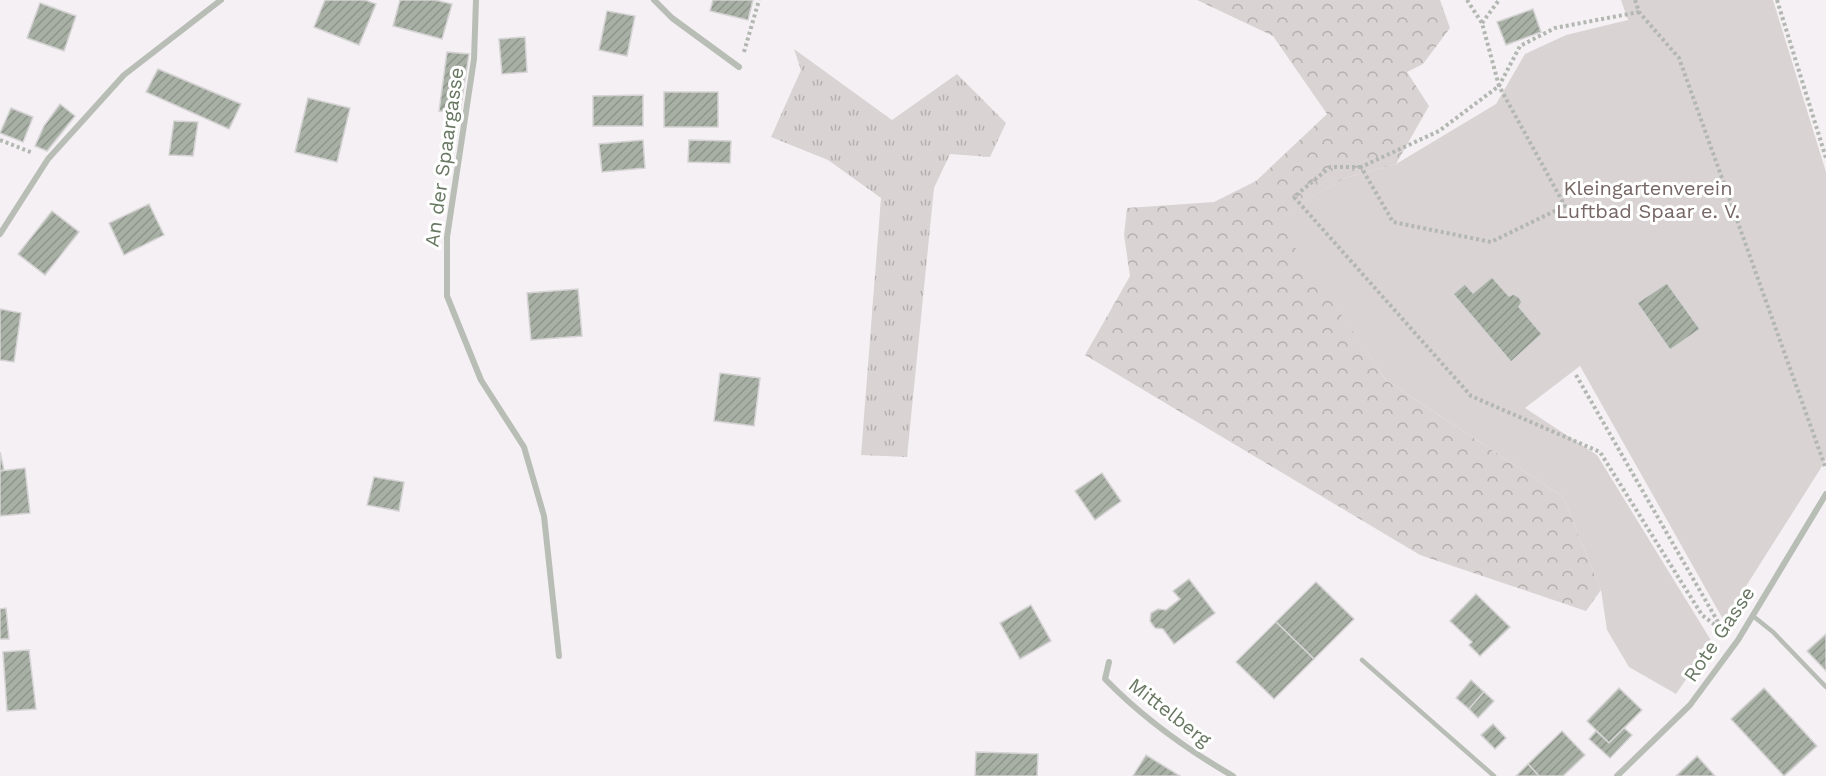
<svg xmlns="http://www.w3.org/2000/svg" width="1826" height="776" viewBox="0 0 1826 776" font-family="'Work Sans',sans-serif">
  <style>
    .grass { fill: url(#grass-tufts) }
    .forest { fill: url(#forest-crowns) }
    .garden { fill: #dad3d3 }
    .building { fill: url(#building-hatch); stroke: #d5d3d4; stroke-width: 1.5 }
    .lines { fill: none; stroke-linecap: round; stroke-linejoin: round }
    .path { stroke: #b3b7b1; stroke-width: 4; stroke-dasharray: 3 3; stroke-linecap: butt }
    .lane { stroke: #b8beb6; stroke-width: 4.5 }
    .street { stroke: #b8beb6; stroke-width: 6 }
    .labels { text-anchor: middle; stroke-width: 6; stroke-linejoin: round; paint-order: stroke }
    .street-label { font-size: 20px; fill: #687862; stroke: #fff }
    .park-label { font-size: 20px; fill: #766664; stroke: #fff }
  </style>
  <defs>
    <pattern id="grass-tufts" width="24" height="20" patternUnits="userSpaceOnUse" patternTransform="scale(1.5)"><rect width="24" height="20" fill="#dad3d3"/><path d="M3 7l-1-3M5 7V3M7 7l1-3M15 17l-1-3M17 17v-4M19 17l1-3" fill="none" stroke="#b5b0af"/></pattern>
    <pattern id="forest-crowns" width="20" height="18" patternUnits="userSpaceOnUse" patternTransform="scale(1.5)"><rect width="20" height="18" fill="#dad3d3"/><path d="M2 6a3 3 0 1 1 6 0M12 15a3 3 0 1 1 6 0" fill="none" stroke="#b5b0af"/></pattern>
    <pattern id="building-hatch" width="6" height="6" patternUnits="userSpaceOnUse" patternTransform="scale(1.5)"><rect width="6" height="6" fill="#a8b0a5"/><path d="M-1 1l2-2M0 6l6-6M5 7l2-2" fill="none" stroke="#8d948a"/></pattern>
  </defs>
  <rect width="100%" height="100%" fill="#f4f0f3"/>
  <polygon class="grass" points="794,49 892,120 957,74 1006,123 990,157 950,154 934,188 907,457 861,455 881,198 828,160 771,137 801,70"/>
  <polygon class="forest" points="1197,0 1440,0 1450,28 1423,64 1407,72 1429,106 1396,164 1345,178 1276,218 1386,380 1563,497 1601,590 1586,611 1420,555 1085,355 1130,276 1124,235 1127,208 1214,202 1256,181 1327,114 1273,36"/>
  <polygon class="garden" points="1621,0 1773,0 1826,172 1826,460 1724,621 1580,366 1525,408 1597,455 1712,642 1676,694 1629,667 1607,630 1601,590 1563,497 1386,380 1275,218 1345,178 1396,164 1496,104 1525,54 1566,35 1628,20"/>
  <g class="building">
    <polygon points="325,0 365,0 376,4 359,45 314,27"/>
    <polygon points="400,0 435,0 452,4 442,39 393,26"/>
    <polygon points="713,0 753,0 748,20 710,11"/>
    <polygon points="40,3 76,16 64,51 27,38"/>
    <polygon points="1533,9 1541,32 1506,45 1497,22"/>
    <polygon points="607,11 635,16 627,56 599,50"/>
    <polygon points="525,37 527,72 502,74 499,39"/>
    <polygon points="447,52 469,54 460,112 439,111"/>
    <polygon points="158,69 241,104 229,129 146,92"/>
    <rect x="664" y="92" width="54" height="35"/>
    <polygon points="643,95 643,126 593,126 593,96"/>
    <polygon points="308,98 350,108 337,162 295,152"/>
    <polygon points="60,104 75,116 47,151 35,146 44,126"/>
    <polygon points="11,108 33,117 23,142 0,133"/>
    <polygon points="174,121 198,122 193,156 169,155"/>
    <polygon points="643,140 645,168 602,172 599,144"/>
    <polygon points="689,140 731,141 730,163 688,162"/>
    <polygon points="149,204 164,235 124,255 109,223"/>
    <polygon points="52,211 79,232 45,275 18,254"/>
    <polygon points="1492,277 1509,296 1513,294 1519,297 1522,302 1519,307 1542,334 1511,362 1453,294 1465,284 1473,293"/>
    <polygon points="1667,283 1700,329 1670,350 1637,303"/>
    <polygon points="578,289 582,336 531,340 527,293"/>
    <polygon points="0,309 21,313 14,362 0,360"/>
    <polygon points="720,373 760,378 754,426 714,421"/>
    <polygon points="0,452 4,470 0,471"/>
    <polygon points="25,468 30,513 0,516 0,471"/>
    <polygon points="1102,473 1121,501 1095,520 1075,491"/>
    <polygon points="374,477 404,482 399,511 367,505"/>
    <polygon points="1189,579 1215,613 1174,644 1163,629 1155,628 1150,621 1151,613 1158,609 1166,610 1180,599 1173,591"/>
    <polygon points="1316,582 1354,619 1314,659 1276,622"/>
    <polygon points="1476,594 1510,627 1480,656 1469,645 1472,642 1450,621"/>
    <polygon points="1031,605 1051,641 1020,659 1000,623"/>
    <polygon points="6,608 9,639 0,639 0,609"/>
    <polygon points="1276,622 1314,659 1274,699 1236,662"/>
    <polygon points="1826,634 1826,671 1807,651"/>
    <polygon points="29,650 36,709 7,711 3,652"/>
    <polygon points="1471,680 1484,692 1469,709 1456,698"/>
    <polygon points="1619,688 1642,710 1609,743 1587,721"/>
    <polygon points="1764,688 1817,746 1784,776 1731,719"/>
    <polygon points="1484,692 1494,701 1478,718 1469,709"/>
    <polygon points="1493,724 1506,738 1495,749 1481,735"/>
    <polygon points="1624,728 1632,735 1610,758 1589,739 1596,731 1609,743"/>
    <polygon points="1562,731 1585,755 1563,776 1539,776 1528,764"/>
    <polygon points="976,752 1038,754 1037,776 975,776"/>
    <polygon points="1146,755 1180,776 1133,776"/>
    <polygon points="1697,756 1715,776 1676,776"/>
    <polygon points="1528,764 1539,776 1516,776"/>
  </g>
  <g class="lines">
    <g class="path">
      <polyline points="1467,0 1482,23 1499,86 1439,131 1361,167 1393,222 1491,242 1565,206 1499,86 1520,46 1555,28 1639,12"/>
      <polyline points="1635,0 1639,12 1679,58 1826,469"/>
      <polyline points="1777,0 1826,158"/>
      <polyline points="1482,23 1499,0"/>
      <polyline points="744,52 759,0"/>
      <polyline points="0,140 33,153"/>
      <polyline points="1361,167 1330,167 1294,197 1471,396 1600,452 1702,615 1723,631"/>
      <polyline points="1576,375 1722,629"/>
    </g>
    <g class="lane">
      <polyline points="1753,616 1773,632 1826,687"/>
      <polyline points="1362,660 1494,776"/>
    </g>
    <g class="street">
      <polyline points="476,0 474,59 447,237 447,296 481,380 524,447 544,516 559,656"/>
      <polyline points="654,0 672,18 739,67"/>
      <polyline points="0,234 48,159 124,75 221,0"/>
      <path d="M1109 662 1105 679C1143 718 1186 749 1233 776"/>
      <polyline points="1617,776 1690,705 1738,640 1826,494"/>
    </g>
  </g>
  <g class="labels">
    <g class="street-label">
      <text transform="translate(444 157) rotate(-82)" y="7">An der Spaargasse</text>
      <text transform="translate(1719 634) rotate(-56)" y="7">Rote Gasse</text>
      <text transform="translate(1170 712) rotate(38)" y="7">Mittelberg</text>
    </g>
    <g class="park-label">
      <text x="1648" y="195">Kleingartenverein<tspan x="1648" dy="23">Luftbad Spaar e. V.</tspan></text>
    </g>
  </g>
</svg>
